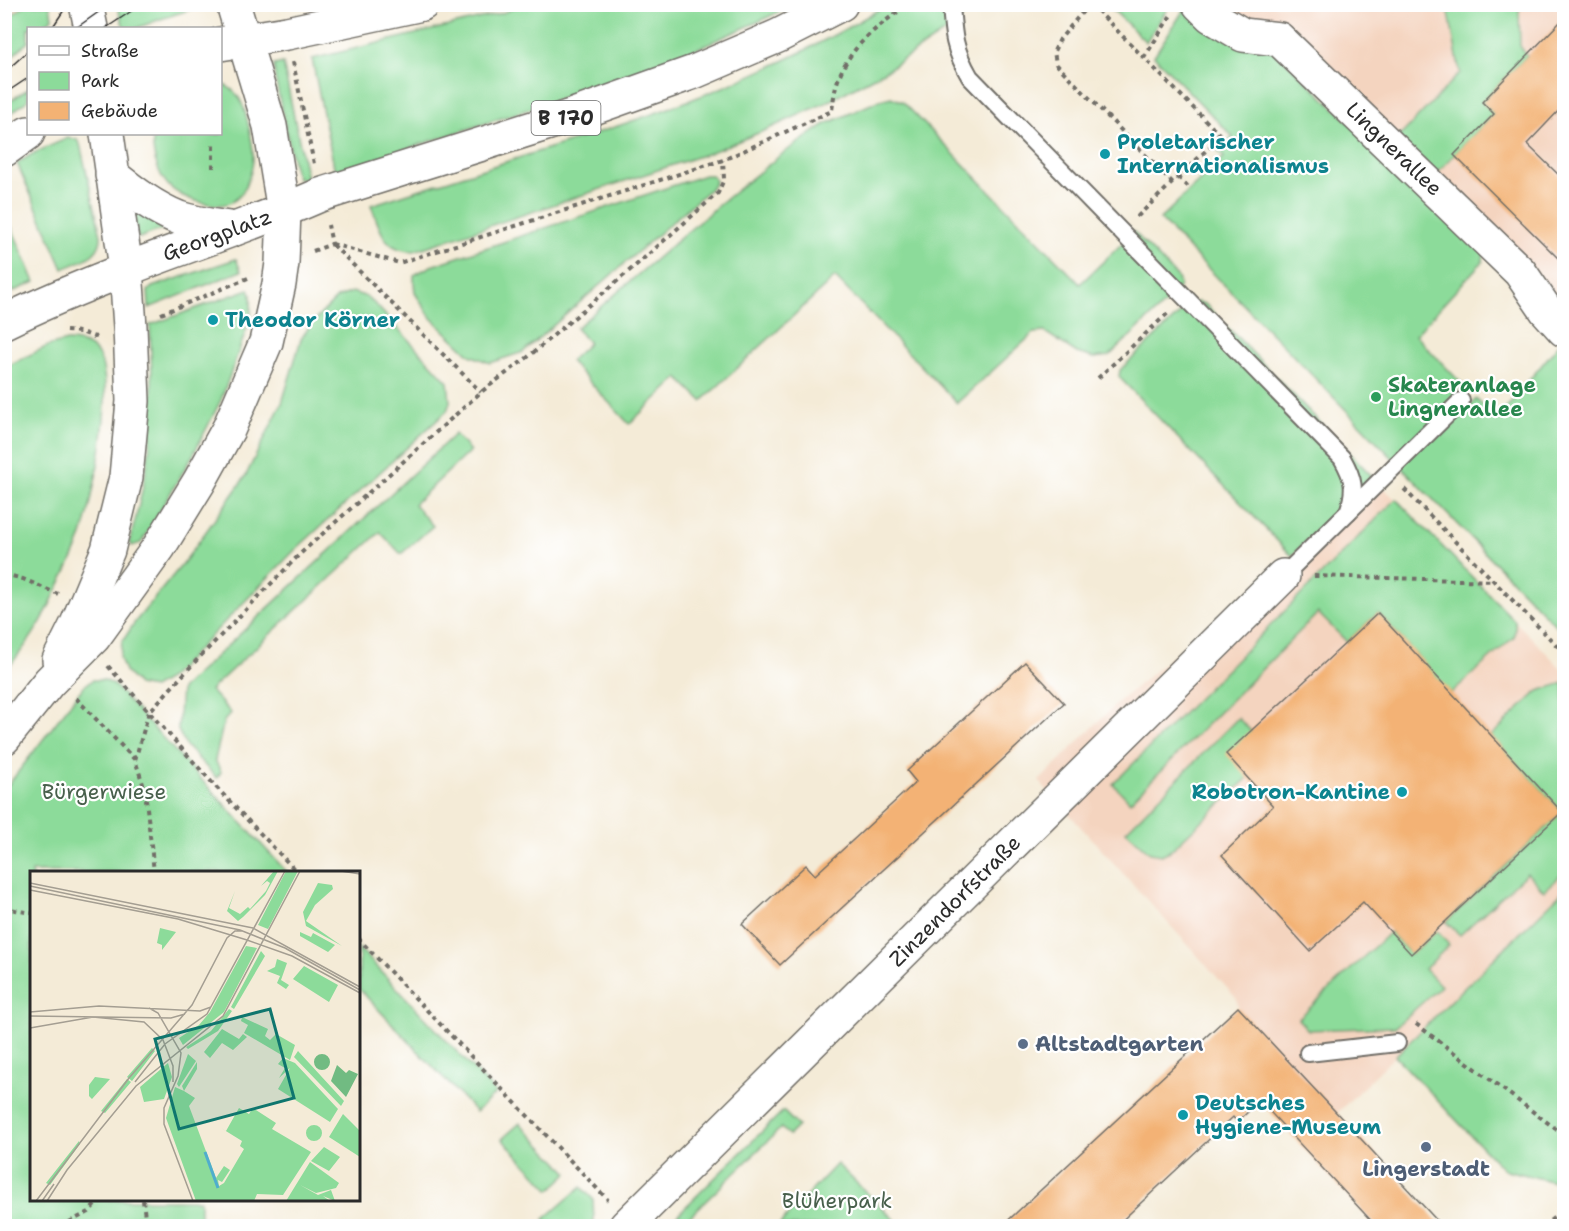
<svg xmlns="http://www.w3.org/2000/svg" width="1569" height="1231" viewBox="0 0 1569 1231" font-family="'Shantell Sans',sans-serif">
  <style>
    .built { fill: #f4d4bf }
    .green { fill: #8cdb9a; stroke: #5c8362; stroke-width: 1.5 }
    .building { fill: #f3b274 }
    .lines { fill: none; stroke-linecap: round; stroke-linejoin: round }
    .lane-casing { stroke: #716e67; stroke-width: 20 }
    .street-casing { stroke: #716e67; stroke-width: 36 }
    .secondary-casing { stroke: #716e67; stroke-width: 36 }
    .primary-casing { stroke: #716e67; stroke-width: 36 }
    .path { stroke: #716e67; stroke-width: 4; stroke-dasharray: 4.5 4.5; stroke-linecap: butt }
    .lane { stroke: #fff; stroke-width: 16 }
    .street { stroke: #fff; stroke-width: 33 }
    .secondary { stroke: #fff; stroke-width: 33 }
    .primary { stroke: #fff; stroke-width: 33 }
    .tram { stroke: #2b2b2b; stroke-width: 1.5 }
    .culture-dot { fill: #0f9aa8; stroke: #fff; stroke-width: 2 }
    .leisure-dot { fill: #2e9e5b; stroke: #fff; stroke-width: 2 }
    .service-dot { fill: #5c6f8a; stroke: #fff; stroke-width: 2 }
    .labels { text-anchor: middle; stroke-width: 4.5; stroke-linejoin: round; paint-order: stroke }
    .shield { fill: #fff; stroke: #6b6b6b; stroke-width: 1.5 }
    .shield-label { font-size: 20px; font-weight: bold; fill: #2b2b2b }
    .culture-label { font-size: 21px; font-weight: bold; fill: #0d838f; stroke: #fff; text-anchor: start }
    .street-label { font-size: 21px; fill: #2b2b2b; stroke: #fff }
    .leisure-label { font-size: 21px; font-weight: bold; fill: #27864d; stroke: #fff; text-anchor: start }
    .park-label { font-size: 21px; fill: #48604c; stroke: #fff }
    .service-label { font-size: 21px; font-weight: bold; fill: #4e5e75; stroke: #fff; text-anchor: start }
    .inset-river { fill: none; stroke: #4fadcd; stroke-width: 3 }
    .inset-road { fill: none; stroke: #a49e92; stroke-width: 1.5 }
    .view { fill: #0f766e; fill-opacity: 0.15; stroke: #0f766e; stroke-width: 3 }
    .inset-edge { fill: none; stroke: #2b2b2b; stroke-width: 3 }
  </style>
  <rect width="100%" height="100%" fill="#fff"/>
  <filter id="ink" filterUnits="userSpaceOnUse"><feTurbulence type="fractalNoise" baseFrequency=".0167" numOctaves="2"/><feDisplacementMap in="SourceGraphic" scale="12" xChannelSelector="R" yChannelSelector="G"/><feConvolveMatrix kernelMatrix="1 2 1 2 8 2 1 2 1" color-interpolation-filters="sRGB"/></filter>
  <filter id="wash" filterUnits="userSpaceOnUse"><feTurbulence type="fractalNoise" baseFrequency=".008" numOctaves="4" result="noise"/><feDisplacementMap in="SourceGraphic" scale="24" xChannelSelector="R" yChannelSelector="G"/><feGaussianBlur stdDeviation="1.35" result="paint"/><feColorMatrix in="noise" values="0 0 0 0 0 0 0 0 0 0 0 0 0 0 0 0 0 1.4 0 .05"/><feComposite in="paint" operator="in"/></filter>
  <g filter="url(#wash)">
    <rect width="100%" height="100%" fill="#f4ebd7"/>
    <g class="built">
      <polygon points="5,5 29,5 5,21"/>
      <polygon points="1219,5 1564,5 1564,311 1250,20"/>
      <polygon points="1372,476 1564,671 1564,890 1337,1113 1238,1007 1237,999 1039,781 1117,703 1292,556"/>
    </g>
    <g class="green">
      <polygon points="524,4 793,4 793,5 762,20 660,65 539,106 335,172 312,59 502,13"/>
      <polygon points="26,5 50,5 52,18 42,28 28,28 28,42 5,62 5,20"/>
      <polygon points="117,5 117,4 204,5 161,19 137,28 124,28"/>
      <path d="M886 5H977L942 34 887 70 825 103 766 130 709 153 414 251C383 251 380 229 371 205 427 187 483 169 540 151 660 114 779 72 886 5Z"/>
      <polygon points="1108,5 1170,5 1146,42"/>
      <polygon points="1450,5 1522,5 1519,11 1520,46 1527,56 1482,102 1494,114 1435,175 1398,138 1460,73 1448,8"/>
      <polygon points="1185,8 1272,48 1484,252 1483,261 1415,335 1463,385 1454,394 1468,408 1476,399 1497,419 1560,343 1564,347 1564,634 1160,219 1224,157 1218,151 1233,137 1154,56"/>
      <polygon points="283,63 307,179 303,179 297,178 295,172 275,78 274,65"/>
      <path d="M221 84C239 89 244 106 248 123 250 133 253 144 253 154 254 167 246 193 235 200 219 212 181 199 168 185 157 173 150 149 154 134H220Z"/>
      <polygon points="28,89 28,100 5,118 5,104"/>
      <polygon points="891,97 903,102 1080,284 1134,232 1178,278 1180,285 1176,293 1109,356 1094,358 1077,353 1045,332 1034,333 957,403 835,277 702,401 678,378 629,424 570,361 589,343 576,328 722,202 717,206 782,154 824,125 880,100"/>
      <path d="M68 138 76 139 80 144 101 235C102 257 80 261 63 269L17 163 34 153Z"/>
      <polygon points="705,175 711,175 714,178 715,182 711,188 523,352 490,363 470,355 431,318 415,293 414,283 414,275 431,266"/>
      <polygon points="133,205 165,228 139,238 137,236"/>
      <polygon points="5,212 35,282 5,295 4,295"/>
      <polygon points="236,259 241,271 149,308 148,291 152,287"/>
      <path d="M249 289 251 295V317L221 400 193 455 141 543 132 546 129 543C141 501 151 458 152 414 153 385 151 355 150 325Z"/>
      <polygon points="352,292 367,297 377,306 448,382 450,402 447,411 294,551 170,678 153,688 138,685 125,671 120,658 122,642 135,622 185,561 245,477 282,403 301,339 311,324 337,298"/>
      <polygon points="1197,302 1205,304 1372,476 1292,556 1119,377 1120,370 1189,305"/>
      <path d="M67 341C80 341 92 344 99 356 116 388 93 506 80 541 73 560 63 578 54 596 49 606 44 618 37 628 28 644 15 658 5 673V367L48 346Z"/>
      <polygon points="455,434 470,451 414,504 433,526 401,554 380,532 210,690 231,713 224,721 215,760 221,772 217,778 186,746 178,730 181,689"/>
      <polygon points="1396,499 1515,621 1515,629 1514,637 1451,693 1378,613 1347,642 1318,613 1130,802 1113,784"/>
      <polygon points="93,680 104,680 113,684 287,872 32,872 32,1200 200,1200 200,1226 5,1226 5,789 84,686"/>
      <polygon points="1564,683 1564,872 1544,891 1527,873 1460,935 1446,922 1562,812 1491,736 1538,691"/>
      <polygon points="1238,718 1251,731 1248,778 1170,851 1161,855 1150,853 1126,831"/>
      <polygon points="1564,890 1564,1190 1558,1183 1503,1169 1395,1056"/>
      <polygon points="1437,931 1449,945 1425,969 1441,986 1395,1027 1308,1030 1298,1019 1390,932 1411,954"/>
      <polygon points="359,948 496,1093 476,1112 359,989"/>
      <polygon points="783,1111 798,1126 789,1135 781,1128 680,1226 666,1226"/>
      <polygon points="520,1123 568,1173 550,1190 502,1139"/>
      <polygon points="837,1164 901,1226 778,1226"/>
      <polygon points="581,1187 593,1199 594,1223 590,1226 550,1226 544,1219"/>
    </g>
    <g id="blocks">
      <g class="building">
        <polygon points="1564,18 1564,105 1527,144 1564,180 1564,264 1454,155 1494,114 1482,102"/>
        <polygon points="1378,613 1562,812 1411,954 1363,902 1310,951 1222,855 1273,806 1226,754"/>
        <polygon points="1025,662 1064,703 780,965 742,924 806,865 815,875 877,818 916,782 907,771"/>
        <polygon points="1238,1007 1443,1227 1377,1227 1260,1101 1237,1122 1233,1117 1115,1227 1001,1227"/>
      </g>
    </g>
  </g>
  <g filter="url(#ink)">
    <use href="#blocks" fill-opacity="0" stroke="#716e67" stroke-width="1.5"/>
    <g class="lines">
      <defs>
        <g id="lane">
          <path d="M951 4C953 35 954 50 970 77L1342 458C1354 479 1356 489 1348 512"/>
          <polyline points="1283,576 1461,401"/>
          <polyline points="1308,1053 1397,1043"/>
        </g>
        <g id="street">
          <polyline points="1199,4 1211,16 1243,35 1279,39 1520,272 1546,310 1564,330"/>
          <polyline points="626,1226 1283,576"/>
        </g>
        <g id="secondary">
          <polyline points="86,4 91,28"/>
          <path d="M112 175C133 192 154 208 179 218 197 224 216 226 234 229"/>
          <polyline points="59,660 77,624 108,550 126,477 133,401 130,327 126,269 107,134"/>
          <polyline points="4,738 49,682 94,637 159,547 199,482 229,428 266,342 279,284 282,263 284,211 270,126 233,4"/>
        </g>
        <g id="primary">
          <polyline points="220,44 287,33 422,4"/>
          <polyline points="4,150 28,133"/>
          <path d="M4 322C45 302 86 285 127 269 191 244 257 223 320 195L568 117 694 72 778 36 841 4"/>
        </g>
      </defs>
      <use href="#lane" class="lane-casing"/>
      <use href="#street" class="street-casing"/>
      <use href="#secondary" class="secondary-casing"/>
      <use href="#primary" class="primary-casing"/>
      <g class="path">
        <polyline points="1089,4 1060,39 1054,51 1056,64 1173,183"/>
        <polyline points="1091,4 1221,136 1138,216 1139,217"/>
        <polyline points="1144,58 1171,15"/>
        <polyline points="293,62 314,164"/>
        <polyline points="213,168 213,145"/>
        <polyline points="1178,177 1191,189"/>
        <path d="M332 244 399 263 723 160 832 111C833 103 834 95 836 87 845 49 879 25 909 4"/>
        <polyline points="333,245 481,392"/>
        <polyline points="313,251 332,244 328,225"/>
        <polyline points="161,314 248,278"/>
        <polyline points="66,331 81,332 95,337 100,335"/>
        <polyline points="1098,378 1168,313"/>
        <polyline points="1404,489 1564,653"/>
        <polyline points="4,574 23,579 58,594"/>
        <polyline points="1314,576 1494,581"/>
        <polyline points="108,666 216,787 297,872"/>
        <polyline points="76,698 135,760 145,790 154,872"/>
        <polyline points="135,760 149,712 193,664 299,555 481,392 528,357 642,260 718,193 724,179 723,160"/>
        <polyline points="4,908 32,913"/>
        <polyline points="358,938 608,1200"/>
        <polyline points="1416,1024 1564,1135"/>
        <polyline points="143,1200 146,1226"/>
        <polyline points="1550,1221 1555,1226"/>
        <polyline points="61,1226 89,1212 99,1200"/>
        <polyline points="1543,1226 1564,1210"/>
      </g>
      <use href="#lane" class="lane"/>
      <use href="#street" class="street"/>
      <use href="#secondary" class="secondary"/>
      <use href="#primary" class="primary"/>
      <g class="tram">
        <polyline points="52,28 68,4"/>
        <polyline points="76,28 110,4"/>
        <polyline points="106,28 142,4"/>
        <polyline points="6,71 28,51"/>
        <polyline points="4,94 28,78"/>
      </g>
    </g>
  </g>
  <g class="culture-dot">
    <circle cx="1105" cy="154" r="6"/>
    <circle cx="213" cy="320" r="6"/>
    <circle cx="1402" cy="792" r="6"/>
    <circle cx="1183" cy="1115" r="6"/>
  </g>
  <circle class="leisure-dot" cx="1376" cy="397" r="6"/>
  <g class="service-dot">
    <circle cx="1023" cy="1044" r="6"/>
    <circle cx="1426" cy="1147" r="6"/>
  </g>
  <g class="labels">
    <rect class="shield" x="531.5" y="101" width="69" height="34" rx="4.5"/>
    <g class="shield-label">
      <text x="566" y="125">B 170</text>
    </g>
    <g class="culture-label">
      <text x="1117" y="149">Proletarischer<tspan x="1117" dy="24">Internationalismus</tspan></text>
      <text x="225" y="327">Theodor Körner</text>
      <text x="1390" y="799" text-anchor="end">Robotron-Kantine</text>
      <text x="1195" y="1110">Deutsches<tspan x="1195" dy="24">Hygiene-Museum</tspan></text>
    </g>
    <g class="street-label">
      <text transform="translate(1394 149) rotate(44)" y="7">Lingnerallee</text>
      <text transform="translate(217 235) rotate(-20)" y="7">Georgplatz</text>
      <text transform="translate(955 901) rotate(-45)" y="7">Zinzendorfstraße</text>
    </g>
    <g class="leisure-label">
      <text x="1388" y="392">Skateranlage<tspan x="1388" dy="24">Lingnerallee</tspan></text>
    </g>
    <g class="park-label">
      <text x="104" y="799">Bürgerwiese</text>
      <text x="837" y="1208">Blüherpark</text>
    </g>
    <g class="service-label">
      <text x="1035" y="1051">Altstadtgarten</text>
      <text x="1426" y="1176" text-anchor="middle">Lingerstadt</text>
    </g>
  </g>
  <g transform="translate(30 871)">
    <rect width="330" height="330" fill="#f4ebd7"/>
    <path d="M244 0H248L235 24 213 46 208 50 197 40 205 20 199 37 210 43 218 36 220 38 236 20 240 12 237 10 231 15ZM256 0H268L238 58 228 54ZM288 12 302 14 303 18 285 34 276 50 312 75 276 55 273 41ZM130 57 146 61 132 79V74L127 72ZM270 61 281 66 283 62 305 74 298 81 270 65ZM216 75 227 77 194 141 153 174 149 167 169 154 180 141ZM231 80 235 85 204 138 201 136ZM247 88 257 92 251 109 259 114 256 118 247 112 250 105 237 100 245 96ZM274 95 308 114 299 131 263 108ZM199 138 202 140 188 160 158 178 156 176 181 160ZM212 146 238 158 235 165 240 169 246 163 265 174 260 189 214 162 218 154 211 150ZM192 158 209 168 213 163 217 166 203 179 192 172 180 187 174 181ZM122 177 125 180 102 210 97 206ZM268 180 314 230 311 235 264 186ZM158 183 166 190 149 216 147 213ZM253 187 265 192 308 238 300 251 248 218 260 197 249 207 255 197 248 193ZM167 191V198L154 220 165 227 159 235 186 307 194 295 200 299 192 311 188 309 189 315 194 312 214 278 210 275 212 270 191 257 204 234 191 257 196 260 209 237 219 243 223 237 246 252 242 258 281 281 253 324 227 323 224 330H166L136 247 145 216 154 220 152 215ZM138 192 142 206 134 228 114 231 110 216ZM65 206 80 208 62 228 59 225V214ZM97 208 101 211 75 242 71 240ZM313 243 330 260V286L299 266ZM276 262a8 8 0 1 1 16 0a8 8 0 1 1-16 0ZM49 270 50 273 20 314 16 312ZM294 276 310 286 299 300 281 290ZM280 291 309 312 306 317 286 322 270 314 288 324 301 319 305 330 293 325 300 330H256Z" fill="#8cdb9a"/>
    <path d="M284 191a8 8 0 1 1 16 0a8 8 0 1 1-16 0ZM307 194 316 202 319 199 328 203 316 226 301 210Z" fill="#71bb82"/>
    <path class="inset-river" d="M175 281 188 317"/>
    <path class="inset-road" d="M311 0 330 3M0 12 223 57M0 15 210 59 255 77 330 119M0 19 148 48 217 69M223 57 330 116M217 69 262 85 330 122M119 137 128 142 151 182 148 205 134 237V253L163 330M0 141 69 135 170 140 181 136M0 145 141 147 155 143M0 157 63 146 114 151 133 169 143 195V211M105 211 135 173 177 143 255 0M6 330 99 207 162 134 197 67 205 60H213M12 330 24 313M17 330 37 299 106 215 193 145 270 0"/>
    <path class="view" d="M240 138 264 227 149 258 125 168Z"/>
    <rect width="330" height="330" class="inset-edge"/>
  </g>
  <rect width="1569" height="1231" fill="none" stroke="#fff" stroke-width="24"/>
  <rect x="27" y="27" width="195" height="108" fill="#ffffff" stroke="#aaaaaa" stroke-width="1.5"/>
  <rect x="39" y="46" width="30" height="9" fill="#ffffff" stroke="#aaaaaa" stroke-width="1.5"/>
  <text x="81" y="57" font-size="18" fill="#2b2b2b">Straße</text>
  <rect x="39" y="72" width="30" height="18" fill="#8cdb9a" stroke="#aaaaaa" stroke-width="1.5"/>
  <text x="81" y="87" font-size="18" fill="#2b2b2b">Park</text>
  <rect x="39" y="102" width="30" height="18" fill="#f3b274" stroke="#aaaaaa" stroke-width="1.5"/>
  <text x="81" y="117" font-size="18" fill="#2b2b2b">Gebäude</text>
</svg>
